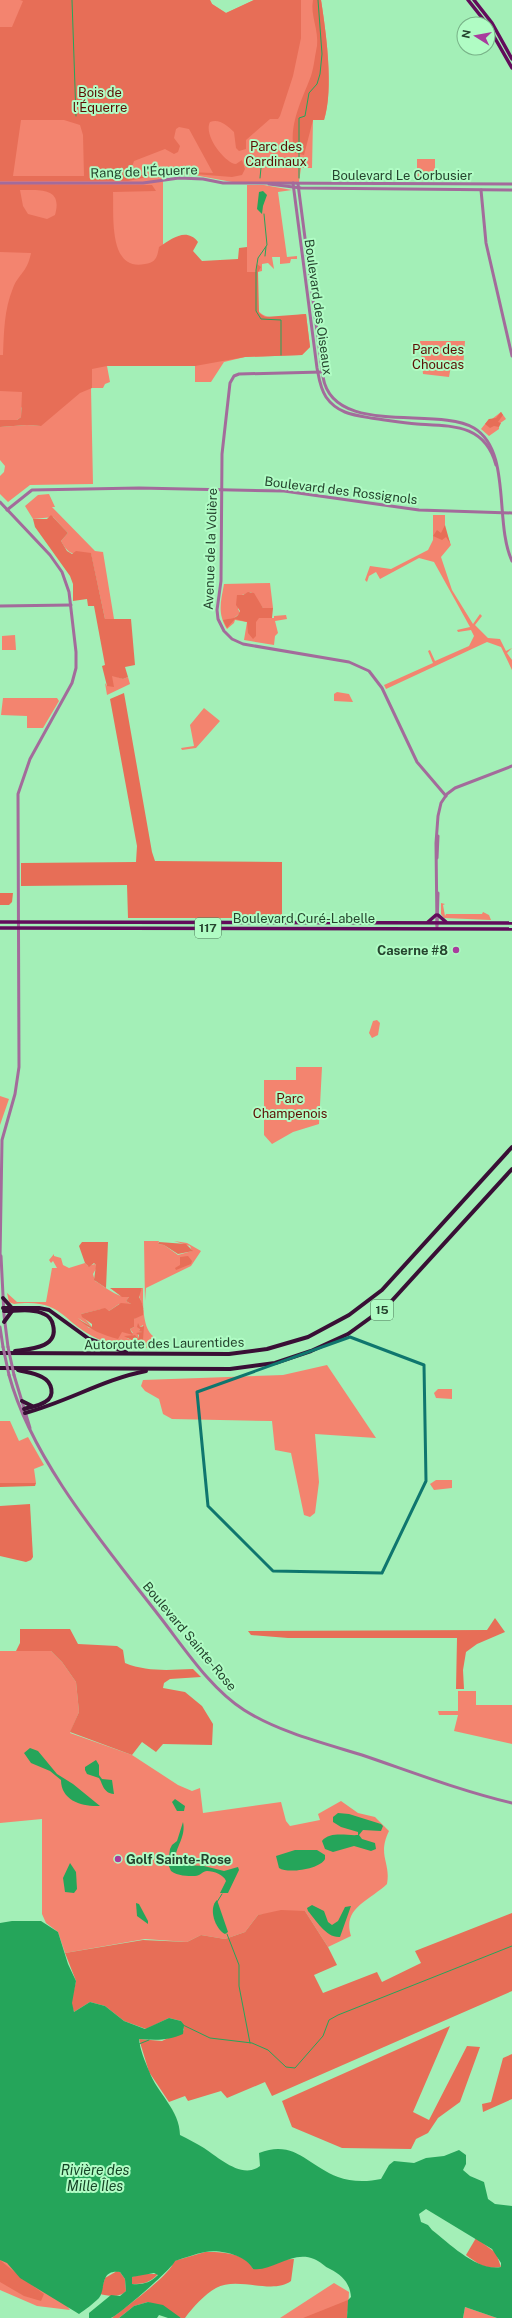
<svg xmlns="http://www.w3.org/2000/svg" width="512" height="2318" viewBox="0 0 512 2318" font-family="'Public Sans',sans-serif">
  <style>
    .green { fill: #f3846f; fill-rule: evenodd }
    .forest { fill: #e76e57; fill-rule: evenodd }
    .water { fill: #25a55a; fill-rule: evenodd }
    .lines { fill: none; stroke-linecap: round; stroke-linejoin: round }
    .stream { stroke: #25a55a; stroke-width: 1 }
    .minor { stroke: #a36b9b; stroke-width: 3 }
    .major { stroke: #620c5b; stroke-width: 3.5 }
    .highway { stroke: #390f35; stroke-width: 4 }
    .minor-bridge { stroke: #a36b9b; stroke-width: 3 }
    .marked { fill: none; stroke: #0f766e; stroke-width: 3; stroke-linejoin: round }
    .poi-dot { fill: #a83c9d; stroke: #b0fcc4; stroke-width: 1.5 }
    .labels { text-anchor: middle; stroke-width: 4; stroke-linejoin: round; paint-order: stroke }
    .shield { fill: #b0fcc4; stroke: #4f7b5b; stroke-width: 1 }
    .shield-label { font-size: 12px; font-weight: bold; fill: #25442e }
    .park-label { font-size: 13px; fill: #5c0f04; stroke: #b0fcc4 }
    .street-label { font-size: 13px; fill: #25442e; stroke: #b0fcc4 }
    .poi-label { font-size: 13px; font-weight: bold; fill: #25442e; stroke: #b0fcc4; text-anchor: end }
    .water-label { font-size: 14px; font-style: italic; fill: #154426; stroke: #b0fcc4 }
  </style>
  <rect width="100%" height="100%" fill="#a3efb7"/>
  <g class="green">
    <path d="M0 0H210L212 4 226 13 254 0H321C326 32 334 89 324 120H313L312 168H301L299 182H232L194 175 163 176V264L247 263V185H264L292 190 278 192 287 257 297 256V259H291L290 263 280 264V257H272L274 269 268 263 262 264V271L258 272 257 308C263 324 293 315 306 314L310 347 302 355 245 357 224 362 211 382H195V366H107L110 382 105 384 103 388H91L93 484 30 485 8 502 0 494V476L4 472 5 466 0 460V427L27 425 41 426 21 407V417L17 420H0V391H6L0 385Z"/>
    <rect x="417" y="159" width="18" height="22"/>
    <polygon points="420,341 465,341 463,368 451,366 449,377 423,374"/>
    <polygon points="501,412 506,419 499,424 499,429 489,436 481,429 489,419 492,419"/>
    <path d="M49 494 55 507H52L95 551 103 552 114 619H105L91 554C74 554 70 557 61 541L68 533 53 517 33 519 25 506 38 495Z"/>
    <polygon points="433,515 445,515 445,529 451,545 441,557 452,590 473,624 480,614 482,616 475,625 488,638 500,639 506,651 512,648 507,653 512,660 512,670 501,647 487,642 386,689 384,685 433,663 428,651 430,650 435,661 469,646 474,636 471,630 458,632 457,630 470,627 434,562 419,558 380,579 376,572 369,576 367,582 365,580 370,566 391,569 428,550 433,540"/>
    <path d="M270 583 273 608H263L251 592 242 595 238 609 240 613 234 618H274V616L286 615 287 619 275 621 278 633 275 636 274 645 244 640 247 622 235 620 234 623 227 629C217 613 221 601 224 584Z"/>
    <polygon points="15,635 16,650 2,650 2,636"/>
    <polygon points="112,675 123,679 128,677 130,684 107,695 105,683 107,686"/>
    <polygon points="337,692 349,694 353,702 334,701 334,694"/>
    <polygon points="3,698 57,698 59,701 43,728 27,728 27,716 1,715"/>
    <polygon points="204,708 220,721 196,748 182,750 181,748 194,746 190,725"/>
    <polygon points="441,903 445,904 443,905 445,916 446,914 482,914 483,912 489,915 491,920 444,918 441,914"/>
    <polygon points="377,1020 380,1023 378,1035 372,1038 369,1033 373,1021"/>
    <polygon points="296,1067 322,1067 319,1124 293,1132 272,1144 264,1135 264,1080 296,1080"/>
    <polygon points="0,1096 9,1099 0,1125"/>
    <polygon points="144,1241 159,1241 158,1244 164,1245 178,1255 192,1251 190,1246 174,1241 187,1243 201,1251 191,1266 146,1288 145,1301"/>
    <path d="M54 1254V1256L61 1258 63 1265 69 1268 85 1263 88 1266 95 1264 97 1267 93 1274 95 1281C104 1286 117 1298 129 1297L126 1301 131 1304H119L109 1311 102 1309 81 1314 92 1327 78 1318 89 1328 133 1333 130 1329 134 1327V1319C149 1307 143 1311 139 1295L142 1288H143C143 1301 142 1328 153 1336L152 1348C134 1347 115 1347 98 1339 61 1322 63 1298 14 1304L9 1302 7 1293 17 1302H46L52 1268H57L53 1261 51 1263 49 1260ZM138 1324 140 1327 143 1325V1340L137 1343 127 1338 134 1335 138 1339V1334L142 1332 139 1330 141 1329Z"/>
    <polygon points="327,1365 376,1438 315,1434 319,1482 315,1513 310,1517 304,1515 291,1453 275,1450 272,1421 172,1419 163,1414 159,1399 145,1391 141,1386 143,1380 283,1375"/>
    <polygon points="438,1389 452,1389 452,1399 436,1398 434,1393"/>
    <polygon points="0,1421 10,1421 19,1441 28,1437 44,1465 34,1469 36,1483 0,1483"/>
    <polygon points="436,1480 452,1480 452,1488 434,1490 430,1484"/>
    <path d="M0 1651H51L62 1662 76 1682 79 1712 70 1733 132 1755 178 1785 192 1791 200 1788 203 1813 281 1802 286 1821 290 1826 320 1820 318 1814 341 1801 358 1813 375 1817 389 1831C377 1856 391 1862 387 1884 369 1901 342 1908 351 1936L328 1947 305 1911 258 1915 245 1932 225 1939 201 1935 187 1942 145 1939 65 1953 58 1932 46 1923 42 1914V1819L0 1823Z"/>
    <polygon points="458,1691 476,1691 476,1705 512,1705 512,1744 454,1731 458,1715 439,1715 438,1711 458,1711"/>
    <polygon points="0,2237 60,2296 70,2310 37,2306 0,2290"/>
    <polygon points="334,2283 349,2292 348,2311 338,2318 280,2318"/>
    <polygon points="465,2307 497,2318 463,2318"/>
  </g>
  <g class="forest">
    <path d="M20 0H210L212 4 226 13 254 0H301V38L293 76 280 116 278 119H270L246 140V149L239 151 236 148 234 132C228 126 219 118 210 122 203 135 225 163 236 164L242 160 245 169 242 175 232 177 194 174H162L128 181H0V27H12L23 1ZM21 120H64L80 125 83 135 84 176H13ZM179 127 189 129 213 173 164 171 142 175 130 173 134 161 165 149 174 154 178 152 180 146 174 138 176 129Z"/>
    <path d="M313 0H321C326 32 334 89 324 120H313L304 155 295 153C287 127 302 100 311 76 314 67 315 55 317 46 319 30 310 15 313 0Z"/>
    <path d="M0 184 152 185 156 191 113 192C114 215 108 272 145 264 156 262 157 258 159 247 172 239 186 227 198 242L193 251 202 261 238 259 239 248 247 247V272H256L257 264 261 267 258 272 259 313 265 317 306 314 310 347 302 355 245 357 195 366H107L92 369V388L80 393 41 426 27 425 0 427V420H17L21 417 22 392 0 391V355H3C4 332 4 310 13 288 19 273 27 273 31 253L0 252ZM20 190C40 190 63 187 55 215L47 219 28 214 23 206Z"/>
    <polygon points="501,412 503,415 498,422 501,423 499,427 494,426 490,428 485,424 489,419 496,418"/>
    <polygon points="51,515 68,533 61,541 67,551 72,554 76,551 91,553 105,619 131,619 135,665 125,667 128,677 123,679 112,676 114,687 107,686 102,666 105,665 94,606 88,606 87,599 73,601 73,584 70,576 35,527 33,519 47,519"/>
    <polygon points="445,525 450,543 446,537 442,540 433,536 437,530 441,533"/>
    <path d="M248 592 254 593 263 608H273L272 618H259L256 622V636L253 639 248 633 247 622 235 619 227 628 223 620C230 618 237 620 240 611L236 605 237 595H243Z"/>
    <polygon points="124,693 152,852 155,861 282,862 282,916 280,918 128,918 127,885 21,886 21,863 136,862 137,846 110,699"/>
    <polygon points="0,893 13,893 12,902 9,905 0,905"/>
    <polygon points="82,1242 108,1242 106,1288 94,1280 96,1265 94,1263 89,1267 85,1263 79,1246"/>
    <polygon points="159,1242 186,1244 193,1251 178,1254 164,1245 158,1244"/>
    <polygon points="188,1256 192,1261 191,1264 176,1270 175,1268 180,1265 180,1257"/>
    <path d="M110 1288H142L139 1297C143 1304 144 1307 143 1315L134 1319V1327L130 1329 133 1335 122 1332 118 1339C103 1335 90 1330 78 1319L92 1327V1324L82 1317 81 1314 105 1308 109 1311 121 1303 131 1304 126 1301 129 1297H122Z"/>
    <polygon points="138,1323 140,1327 144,1326 143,1340 137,1343 124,1336 135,1335 138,1339 139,1335 136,1333 142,1332 139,1331 140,1329 137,1327"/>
    <polygon points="0,1483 36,1483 35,1486 0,1487"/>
    <polygon points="30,1504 33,1557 31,1560 26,1562 0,1556 0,1506"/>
    <polygon points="495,1618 505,1632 477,1644 466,1652 463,1670 464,1689 456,1689 457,1638 288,1638 251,1635 248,1631 487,1630"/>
    <path d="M20 1629H70L78 1644 117 1646 123 1650 125 1663C147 1672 169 1670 193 1669L201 1677 170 1679 164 1683 163 1688 185 1692 202 1706 213 1724 212 1745 163 1744 156 1752 142 1742 132 1755 70 1732 79 1712 76 1682 62 1662 51 1651H16L20 1643Z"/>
    <polygon points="281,1910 305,1911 328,1947 337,1965 314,1975 323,1993 377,1972 382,1982 421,1963 415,1951 512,1913 512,1991 272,2096 265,2082 227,2098 221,2091 188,2101 185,2096 169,2102 149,2072 139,2039 162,2041 184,2030 181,2021 169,2018 146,2029 124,2021 105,2006 90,2002 74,2012 71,2003 76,1981 65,1953 143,1940 187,1942 201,1935 225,1939 245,1932 258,1915"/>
    <polygon points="450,2026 413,2112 429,2120 467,2046 480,2047 460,2102 438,2118 428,2133 416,2139 411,2149 342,2148 292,2127 282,2101"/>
    <polygon points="512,2054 512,2099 483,2112 482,2104 491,2102 503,2058"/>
    <path d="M476 2238 496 2253 501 2267C486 2270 478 2264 466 2255Z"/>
    <path d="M205 2252C221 2252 245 2252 253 2269 267 2268 279 2259 294 2259L291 2281C273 2295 237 2276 216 2288 204 2295 193 2307 185 2318H181L148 2302 134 2306 119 2318H112C124 2308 172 2274 174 2261Z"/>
    <path d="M0 2260C14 2272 29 2283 44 2294L41 2301 24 2296 0 2282Z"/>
    <path d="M117 2271 120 2272 125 2279 126 2291C120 2298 108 2296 100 2294L105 2278Z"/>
    <path d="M141 2274H158C150 2283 143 2284 132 2284V2277Z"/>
    <polygon points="348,2300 347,2318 303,2318"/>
  </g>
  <g class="water">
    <polygon points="263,191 267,195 263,206 262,214 257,209 259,192"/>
    <path d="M30 1748 38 1751 57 1774 73 1784 100 1806C83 1807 61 1801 61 1780L50 1771 31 1763 24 1753Z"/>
    <path d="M96 1760 99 1765V1775L102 1779 112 1780 114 1794C103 1793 103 1784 99 1778L87 1774 85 1770V1767Z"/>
    <polygon points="175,1799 185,1806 184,1811 177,1811 172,1802"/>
    <path d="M338 1813 349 1814 381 1824 383 1826 381 1831 363 1830 359 1835 362 1839 375 1843 376 1849 371 1851 354 1846 333 1852 325 1849 322 1841C330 1831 347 1836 358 1835V1832L341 1827 333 1822V1817Z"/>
    <path d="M183 1822C186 1836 177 1845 175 1858L186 1865 204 1866 224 1871 238 1867 239 1870 228 1893H220L226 1881C224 1875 214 1871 207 1871 203 1871 200 1876 195 1876 187 1876 178 1876 171 1871L168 1864 170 1849 172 1845 177 1841Z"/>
    <path d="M295 1850H317L325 1855V1859C320 1869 288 1874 279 1868L276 1856Z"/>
    <polygon points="70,1863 76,1872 77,1889 74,1893 65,1892 63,1878"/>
    <path d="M217 1900 228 1932 225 1934C215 1929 208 1908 217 1900Z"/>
    <polygon points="136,1903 139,1904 148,1921 148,1924 137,1916"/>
    <path d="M312 1905 324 1911 328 1922 332 1925 338 1921 345 1907 351 1906 340 1937C326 1938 316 1920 308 1911L307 1908Z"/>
    <path d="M12 1921H41L58 1932 68 1964 76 1981 72 2003 74 2012 90 2002 105 2006 124 2021 145 2029 169 2018 181 2021 184 2025 183 2034C168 2041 155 2040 139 2039 140 2050 145 2061 149 2071 157 2093 180 2110 180 2135 188 2139 196 2143 204 2148 218 2157 242 2180 260 2166L259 2153C295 2139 308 2166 338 2177 350 2182 368 2182 381 2179L389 2165 394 2161 414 2163 426 2158 444 2156 459 2150 466 2155V2164L463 2170 470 2176 484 2182 488 2199 495 2204 512 2206V2318H497L465 2307 463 2318H347L348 2300 351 2297C350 2283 342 2275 330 2269 325 2267 320 2261 314 2259 292 2250 272 2272 253 2269 246 2255 220 2249 205 2252 195 2254 184 2258 175 2261 173 2268 119 2315 111 2318 105 2318 95 2318 89 2318V2313L111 2295 120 2296 126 2291 125 2279 120 2272C99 2269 106 2290 99 2298 94 2303 85 2310 79 2314L20 2278 7 2263 0 2260V1923ZM426 2209 492 2249 501 2263V2267C478 2272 450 2244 432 2230L428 2225 421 2222 419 2214ZM154 2273 158 2275C150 2283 142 2285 132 2284V2277Z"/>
    <polygon points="148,2302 163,2305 181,2318 168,2318 159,2315 157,2318 119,2318 134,2306"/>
  </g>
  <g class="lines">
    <g class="stream">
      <polyline points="72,0 76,116"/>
      <polyline points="298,159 305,166"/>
      <polyline points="260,178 261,168"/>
      <polyline points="299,178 299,118 305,116 309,93 317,84 320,74 322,54 318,0"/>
      <polyline points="264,214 267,245 258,258 256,270 256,311 261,319 281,320 281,355"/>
      <polyline points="265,256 266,247"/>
      <polyline points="217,1902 222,1894"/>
      <polyline points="227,1934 239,1965 239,1986 250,2043"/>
      <polyline points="183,2025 210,2038 252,2043 268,2050 286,2067 295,2068 323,2036 329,2020 338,2015 512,1946"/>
      <polyline points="139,2044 149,2040"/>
    </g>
    <g class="minor">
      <polyline points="0,183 143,183 179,178 203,179 223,183 512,184"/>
      <path d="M293 183 317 368C319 378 320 388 326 397 337 413 353 415 371 418 387 420 402 423 417 424 452 426 485 424 496 465"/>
      <polyline points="269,184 301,188 512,190"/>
      <path d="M298 184 323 377C333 437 436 406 474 428 512 451 494 523 512 561"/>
      <polyline points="481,190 486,243 512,356"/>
      <polyline points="322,372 239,374 234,376 230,383 222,454 221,581 217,610 218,619 224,631 232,639 243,644 349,662 369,671 382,688 417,762 446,796"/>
      <polyline points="0,502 50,555 62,572 69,592 76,652 76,668 72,683 30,759 18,794 19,1067 15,1094 2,1140 0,1259"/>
      <polyline points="7,510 32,490 139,488 284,491 419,510 512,513"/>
      <polyline points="0,606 71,605"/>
      <polyline points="437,858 438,836"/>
      <polyline points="437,925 438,893"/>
      <polyline points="437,928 436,843 438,816 441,803 447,794 455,788 512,766"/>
      <polyline points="1,1256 4,1315 8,1347"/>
      <polyline points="0,1327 3,1347"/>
      <path d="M9 1375C32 1461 106 1547 160 1617 185 1649 210 1688 244 1710 279 1732 323 1743 362 1755 412 1772 461 1791 512 1803"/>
      <polyline points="14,1375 30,1428"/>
    </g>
    <g class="major">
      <polyline points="468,0 487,24"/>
      <polyline points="474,0 492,23 512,59"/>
      <polyline points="488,26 512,68"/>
      <polyline points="438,915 446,922"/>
      <polyline points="0,922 512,923"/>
      <polyline points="428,922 436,915"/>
      <polyline points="0,928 512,929"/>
    </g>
    <g class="highway">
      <polyline points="3,1298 12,1308"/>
      <polyline points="3,1308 39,1308 49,1310 89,1339 126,1352"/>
      <path d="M4 1311C16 1311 33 1308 44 1314 49 1316 52 1320 53 1325 59 1348 30 1349 15 1351"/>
      <polyline points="4,1322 12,1311"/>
      <polyline points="0,1353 229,1354 267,1349 308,1337 349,1315 382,1290 512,1147"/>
      <polyline points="0,1368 230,1369 275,1363 311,1351 348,1334 388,1305 512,1169"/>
      <path d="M18 1370C26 1372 35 1373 42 1377 52 1382 56 1396 45 1402 39 1406 31 1407 24 1409"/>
      <polyline points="22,1401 32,1406"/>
      <path d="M25 1413C67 1402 104 1379 146 1371"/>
    </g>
    <g class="minor-bridge">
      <polyline points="3,1347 9,1375"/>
      <polyline points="8,1347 14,1375"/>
    </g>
  </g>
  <path class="marked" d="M350 1337 424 1365 426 1481 382 1573 273 1571 208 1506 197 1392Z"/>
  <g class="poi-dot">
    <circle cx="456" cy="950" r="4"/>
    <circle cx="118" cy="1859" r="4"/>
  </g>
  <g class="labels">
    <g class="shield">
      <rect x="195" y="918" width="26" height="20" rx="3"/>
      <rect x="371" y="1300" width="22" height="20" rx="3"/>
    </g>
    <g class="shield-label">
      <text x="208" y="932">117</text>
      <text x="382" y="1314">15</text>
    </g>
    <g class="park-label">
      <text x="100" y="97">Bois de<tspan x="100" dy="15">l'Équerre</tspan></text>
      <text x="276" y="151">Parc des<tspan x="276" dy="15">Cardinaux</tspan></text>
      <text x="438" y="354">Parc des<tspan x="438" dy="15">Choucas</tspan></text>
      <text x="290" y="1103">Parc<tspan x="290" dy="15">Champenois</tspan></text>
    </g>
    <g class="street-label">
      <text transform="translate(144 171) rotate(-2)" y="5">Rang de l'Équerre</text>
      <text x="402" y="180">Boulevard Le Corbusier</text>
      <text transform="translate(319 307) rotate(82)" y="5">Boulevard des Oiseaux</text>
      <text transform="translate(341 490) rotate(7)" y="5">Boulevard des Rossignols</text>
      <text transform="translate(210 549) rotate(-88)" y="5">Avenue de la Volière</text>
      <text x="304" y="923">Boulevard Curé-Labelle</text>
      <text transform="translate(164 1343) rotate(-1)" y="5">Autoroute des Laurentides</text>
      <text transform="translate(190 1636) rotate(50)" y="5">Boulevard Sainte-Rose</text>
    </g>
    <g class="poi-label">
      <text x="448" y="955">Caserne #8</text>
      <text x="126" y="1864" text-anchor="start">Golf Sainte-Rose</text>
    </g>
    <g class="water-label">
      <text x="95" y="2175">Rivière des<tspan x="95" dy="16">Mille Îles</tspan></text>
    </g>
  </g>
  <g transform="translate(476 36) rotate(281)"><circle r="19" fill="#b0fcc4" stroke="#78b288"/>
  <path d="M0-3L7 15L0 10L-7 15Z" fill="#a83c9d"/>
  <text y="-6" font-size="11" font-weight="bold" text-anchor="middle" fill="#25442e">N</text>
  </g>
</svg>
